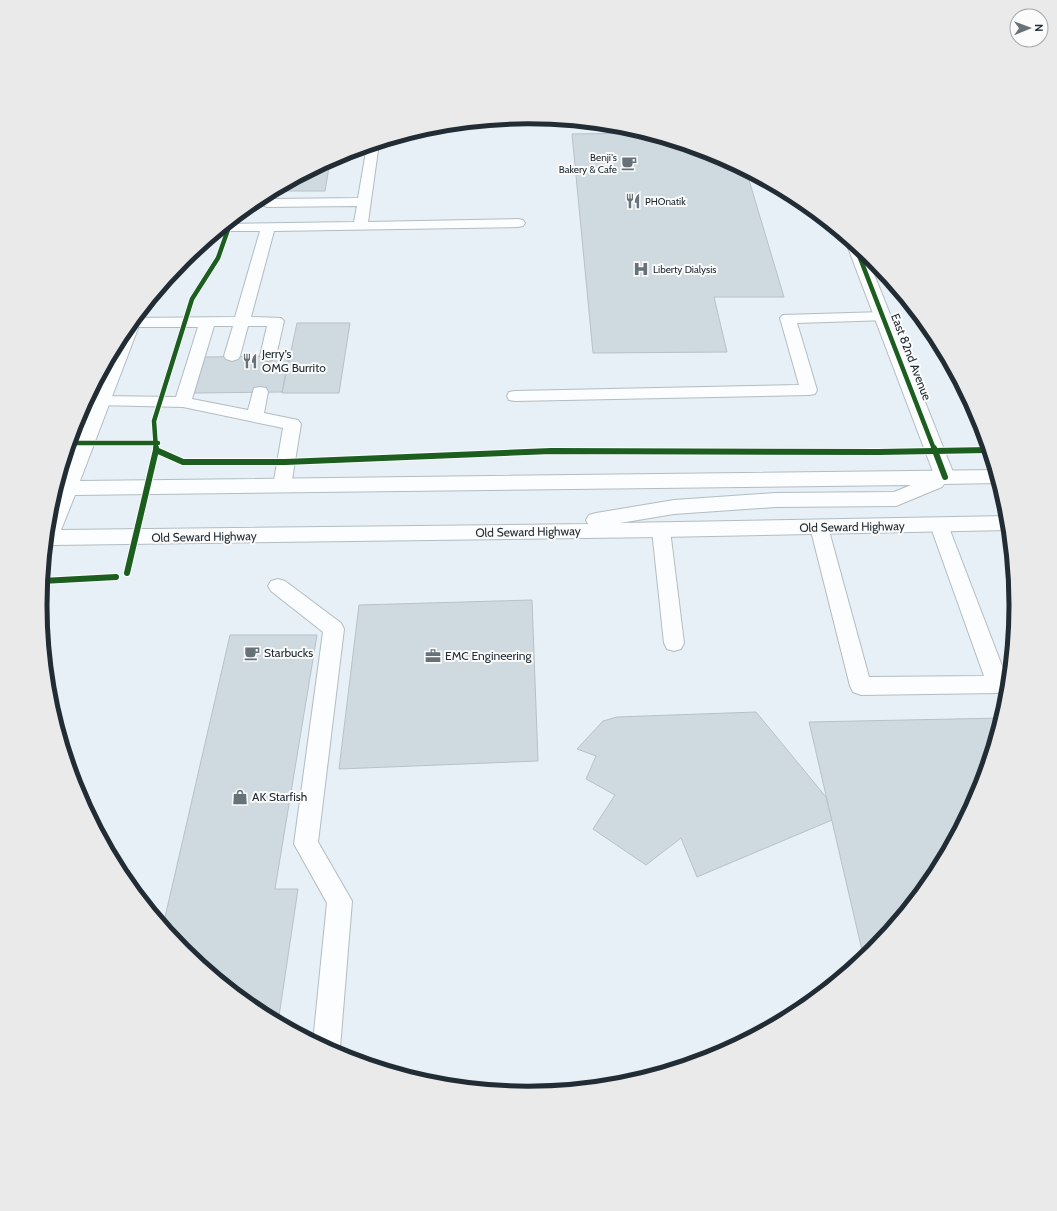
<svg xmlns="http://www.w3.org/2000/svg" width="1057" height="1211" viewBox="0 0 1057 1211" font-family="Cabin,sans-serif">
  <style>
    .building { fill: #cfd9e0; stroke: #b7c1c8 }
    .lines { fill: none; stroke-linecap: round; stroke-linejoin: round }
    .service-casing { stroke: #b3bcc3; stroke-width: 2 }
    .minor-casing { stroke: #b3bcc3; stroke-width: 2 }
    .secondary-casing { stroke: #b3bcc3; stroke-width: 2 }
    .service { fill: #fbfdfe; fill-rule: evenodd }
    .minor { fill: #fbfdfe; fill-rule: evenodd }
    .secondary { fill: #fbfdfe; fill-rule: evenodd }
    .cycleway-far1-casing { stroke: #fbfbfb; stroke-width: 6 }
    .cycleway-casing { stroke: #fbfbfb; stroke-width: 8 }
    .cycleway-far1 { stroke: #1b5e20; stroke-width: 4.5 }
    .cycleway { stroke: #1b5e20; stroke-width: 6 }
    .labels { text-anchor: middle; stroke-width: 4; stroke-linejoin: round; paint-order: stroke }
    .far-poi-label { font-size: 10px; fill: #212c34; stroke: #fbfbfb; text-anchor: start }
    .poi-label { font-size: 12px; fill: #212c34; stroke: #fbfbfb; text-anchor: start }
    .street-label { font-size: 12px; fill: #212c34; stroke: #fbfbfb }
    .rim { fill: none; stroke: #212c34; stroke-width: 5 }
  </style>
  <rect width="100%" height="100%" fill="#e7f0f7"/>
  <g class="building">
    <polygon points="646,133 716,154 746,170 784,297 714,297 727,352 593,353 572,134"/>
    <polygon points="330,161 325,191 280,191 282,186"/>
    <polygon points="297,323 350,323 339,393 282,393"/>
    <polygon points="289,356 282,392 194,393 205,357"/>
    <polygon points="532,600 538,761 339,769 359,605"/>
    <polygon points="230,635 317,635 275,889 298,889 278,1023 257,1012 183,951 163,926"/>
    <polygon points="756,712 826,797 832,820 697,877 681,838 646,865 593,829 615,795 586,779 596,756 577,749 603,721 617,717"/>
    <polygon points="1002,718 980,793 935,877 874,951 864,959 809,722"/>
  </g>
  <g class="lines">
    <defs>
      <g id="service">
        <polygon points="379,143 368,222 518,219 523,220 525,223 523,226 518,227 274,231 251,317 281,318 284,321 276,356 274,359 268,361 262,359 260,356 267,326 248,326 240,356 238,359 232,361 226,359 224,356 233,326 214,326 192,399 248,410 254,388 260,387 266,388 268,392 264,413 298,420 301,424 291,486 288,490 282,492 276,490 273,486 283,428 183,407 95,405 93,401 95,397 101,396 176,397 198,327 128,327 135,318 235,317 260,231 218,231 227,224 354,222 357,206 267,207 255,201 264,195 270,199 358,198 367,146"/>
        <polygon points="883,312 888,314 891,317 888,320 797,323 817,390 815,394 809,395 515,401 509,400 507,396 509,392 515,391 799,385 780,318 783,315"/>
        <polygon points="939,518 946,520 948,525 1009,684 1006,690 998,693 861,695 853,692 850,686 810,527 812,522 819,520 826,522 828,527 869,677 984,676 930,525 932,520"/>
        <polygon points="661,523 668,525 670,530 684,643 681,649 674,651 667,649 664,643 652,530 654,525"/>
        <polygon points="278,579 285,581 341,623 344,629 318,842 352,901 340,1048 337,1054 313,1042 327,903 294,844 323,632 271,591 268,586 271,581"/>
      </g>
      <polygon id="minor" points="851,241 866,254 955,477 952,482 945,484 938,482 935,477 847,245"/>
      <path id="secondary" d="M135 319 140 323 80 481 996 470 999 483 944 484 942 487 896 506 775 507 674 514 620 523 1008 516 1010 530 661 537 54 545 46 547 49 510 58 481H60C80 430 100 361 135 319ZM911 485 894 492 775 493 674 500 596 513 589 515 586 520 588 524 61 530 75 495Z"/>
    </defs>
    <use href="#service" class="service-casing"/>
    <use href="#minor" class="minor-casing"/>
    <use href="#secondary" class="secondary-casing"/>
    <use href="#service" class="service"/>
    <use href="#minor" class="minor"/>
    <use href="#secondary" class="secondary"/>
    <defs>
      <g id="cycleway-far1">
        <polyline points="855,245 934,449"/>
        <polyline points="70,443 158,443"/>
        <polyline points="156,449 154,421 192,299 218,258 231,221"/>
      </g>
      <g id="cycleway">
        <polyline points="156,448 156,450 183,462 286,462 551,451 879,452 989,450"/>
        <polyline points="934,448 945,477"/>
        <polyline points="127,573 156,450"/>
        <polyline points="42,581 116,577"/>
      </g>
    </defs>
    <use href="#cycleway-far1" class="cycleway-far1-casing"/>
    <use href="#cycleway" class="cycleway-casing"/>
    <use href="#cycleway-far1" class="cycleway-far1"/>
    <use href="#cycleway" class="cycleway"/>
  </g>
  <defs>
    <symbol id="cafe-bare" viewBox="-9 -9 18 18"><path d="M-5.5-4.5H6V0H3Q3 3.5 0 3.5H-2.5Q-5.5 3.5-5.5 0ZM3-3.2v2h1.7v-2ZM-6 4.5H4V6H-6Z" fill="#667178" stroke="#fbfbfb" stroke-width="2.5" paint-order="stroke"/></symbol>
    <symbol id="restaurant-bare" viewBox="-9 -9 18 18"><path d="M-5-6h1v4h1v-4h1v4h1v-4h1v5L-1.5 .5V6h-2V.5L-5-1ZM5-6V6H3V1.5H1.5Q1.5-4 5-6Z" fill="#667178" stroke="#fbfbfb" stroke-width="2.5" paint-order="stroke"/></symbol>
    <symbol id="hospital-bare" viewBox="-9 -9 18 18"><path d="M-5-5h3v3.5h4V-5h3V5h-3V1.5h-4V5h-3Z" fill="#667178" stroke="#fbfbfb" stroke-width="2.5" paint-order="stroke"/></symbol>
    <symbol id="office-bare" viewBox="-9 -9 18 18"><path d="M-6-3h4V-5.5h4V-3h4V5H-6ZM-1-4.5V-3h2v-1.5ZM-6 0V1H6V0Z" fill="#667178" stroke="#fbfbfb" stroke-width="2.5" paint-order="stroke"/></symbol>
    <symbol id="shop-bare" viewBox="-9 -9 18 18"><path d="M-5-2.5h2.3a2.7 3.5 0 0 1 5.4 0H5L5.5 6h-11ZM-1.5-2.5h3a1.5 2.3 0 0 0-3 0Z" fill="#667178" stroke="#fbfbfb" stroke-width="2.5" paint-order="stroke"/></symbol>
  </defs>
  <g fill-rule="evenodd">
    <use href="#cafe-bare" x="618" y="152" width="22" height="22"/>
    <use href="#restaurant-bare" x="622" y="190" width="22" height="22"/>
    <use href="#hospital-bare" x="630" y="258" width="22" height="22"/>
    <use href="#restaurant-bare" x="239" y="350" width="22" height="22"/>
    <use href="#cafe-bare" x="241" y="642" width="22" height="22"/>
    <use href="#office-bare" x="422" y="645" width="22" height="22"/>
    <use href="#shop-bare" x="229" y="786" width="22" height="22"/>
  </g>
  <g class="labels">
    <g class="far-poi-label">
      <text x="617" y="161" text-anchor="end">Benji's<tspan x="617" dy="12">Bakery &amp; Cafe</tspan></text>
      <text x="645" y="205">PHOnatik</text>
      <text x="653" y="273">Liberty Dialysis</text>
    </g>
    <g class="poi-label">
      <text x="262" y="358">Jerry's<tspan x="262" dy="14">OMG Burrito</tspan></text>
      <text x="264" y="657">Starbucks</text>
      <text x="445" y="660">EMC Engineering</text>
      <text x="252" y="801">AK Starfish</text>
    </g>
    <g class="street-label">
      <text transform="translate(911 357) rotate(69)" y="4">East 82nd Avenue</text>
      <text transform="translate(852 527) rotate(-1)" y="4">Old Seward Highway</text>
      <text transform="translate(528 532) rotate(-1)" y="4">Old Seward Highway</text>
      <text transform="translate(204 537) rotate(-1)" y="4">Old Seward Highway</text>
    </g>
  </g>
  <path d="M0 0H1057V1211H0ZM47 605a481 481 0 1 1 962 0a481 481 0 1 1-962 0Z" fill="#eaeaeb" fill-rule="evenodd"/>
  <path class="rim" d="M47 605a481 481 0 1 1 962 0a481 481 0 1 1-962 0Z"/>
  <g transform="translate(1029 28) rotate(89)"><circle r="19" fill="#fbfbfb" stroke="#a4a8ab"/>
  <path d="M0-3L7 15L0 10L-7 15Z" fill="#667178"/>
  <text y="-6" font-size="11" font-weight="bold" text-anchor="middle" fill="#212c34">N</text>
  </g>
</svg>
